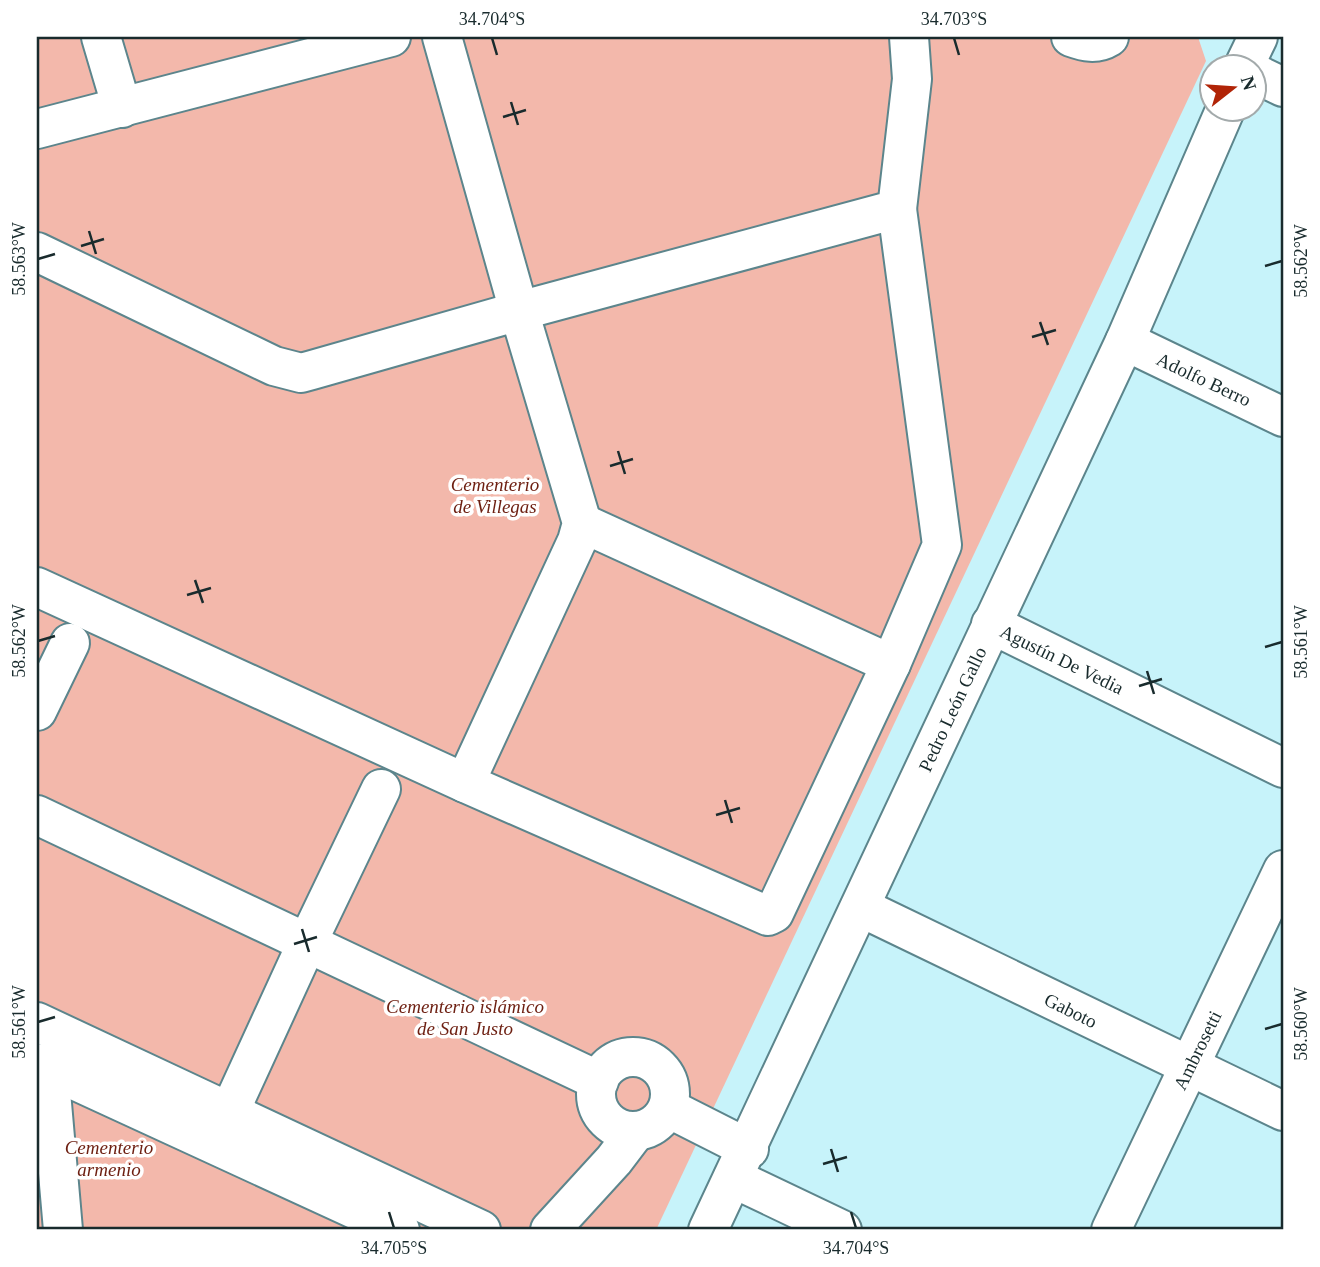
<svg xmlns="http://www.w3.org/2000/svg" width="1320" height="1267" viewBox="0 0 1320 1267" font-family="Georgia,serif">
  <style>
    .green { fill: #f3b8ab }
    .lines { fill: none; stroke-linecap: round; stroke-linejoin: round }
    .minor-casing { stroke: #5c858c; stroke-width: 42 }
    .minor { stroke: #fff; stroke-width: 38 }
    .ticks { fill: none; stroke: #192b2d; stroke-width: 2.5 }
    .labels { text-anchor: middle; stroke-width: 7; stroke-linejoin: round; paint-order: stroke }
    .street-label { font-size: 19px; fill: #192b2d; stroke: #fff }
    .park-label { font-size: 19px; font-style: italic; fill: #6d1f11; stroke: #fff }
    .neatline { fill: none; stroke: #192b2d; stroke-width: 2.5 }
    .ticks-label { font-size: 18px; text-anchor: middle; fill: #192b2d }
  </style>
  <rect width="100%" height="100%" fill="#c7f3fa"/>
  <polygon class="green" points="37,37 1198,37 1206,61 656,1230 37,1230"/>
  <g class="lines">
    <defs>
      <g id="minor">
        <polyline points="101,37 122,108"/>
        <polyline points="442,37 519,311 582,523 577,541 465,783"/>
        <path d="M1071 37C1085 42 1096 45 1109 37"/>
        <polyline points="1244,66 1258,37"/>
        <polyline points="1254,73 1283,87"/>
        <polyline points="37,129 391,37"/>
        <polyline points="37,252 274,366 301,373 312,370 519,311 897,209 912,79 909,37"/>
        <polyline points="1125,341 1283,417"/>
        <polyline points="582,523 891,664"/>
        <polyline points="37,587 465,783 768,916 774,913 891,664 942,545 897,209"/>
        <polyline points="991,624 1283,768"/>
        <polyline points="37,711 70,643"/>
        <polyline points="37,815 599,1081"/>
        <polyline points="860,907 1283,1111"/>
        <polyline points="37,1022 481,1230"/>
        <circle cx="633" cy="1094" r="37"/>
        <polyline points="37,1063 400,1230"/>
        <polyline points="49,1069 63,1230"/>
        <polyline points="668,1108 749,1149"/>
        <polyline points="229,1113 307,943 381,789"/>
        <polyline points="733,1178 842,1230"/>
        <polyline points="550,1230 614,1160 636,1131"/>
        <polyline points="708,1230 1125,341 1226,108"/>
        <polyline points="1111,1230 1283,870"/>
      </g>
    </defs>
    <use href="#minor" class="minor-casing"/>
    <use href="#minor" class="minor"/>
  </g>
  <path class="ticks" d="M492 38 497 55M954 38 959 55M511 102 518 125M503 117 526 110M89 231 96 254M81 246 104 239M38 259 55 254M1265 266 1282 261M1040 322 1048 345M1032 337 1056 330M618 451 625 474M610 466 633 459M195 580 203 603M187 595 211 588M38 641 55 636M1265 647 1282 642M1147 671 1154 694M1139 686 1162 679M725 800 732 823M716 815 740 808M302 929 309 952M294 944 317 937M38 1022 55 1017M1265 1029 1282 1024M831 1149 838 1172M823 1164 847 1157M389 1212 394 1228M851 1212 856 1228"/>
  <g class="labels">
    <g class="street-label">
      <text transform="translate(1204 379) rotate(25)" y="7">Adolfo Berro</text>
      <text transform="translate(1062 659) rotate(26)" y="7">Agustín De Vedia</text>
      <text transform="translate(952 709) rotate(-65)" y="7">Pedro León Gallo</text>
      <text transform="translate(1071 1010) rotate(26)" y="7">Gaboto</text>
      <text transform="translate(1197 1050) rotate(-64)" y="7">Ambrosetti</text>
    </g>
    <g class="park-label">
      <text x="495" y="491">Cementerio<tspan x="495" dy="22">de Villegas</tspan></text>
      <text x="465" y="1013">Cementerio islámico<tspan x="465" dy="22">de San Justo</tspan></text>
      <text x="109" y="1154">Cementerio<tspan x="109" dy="22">armenio</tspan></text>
    </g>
  </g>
  <rect width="1320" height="1267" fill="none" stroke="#ffffff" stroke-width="77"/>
  <g transform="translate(1233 88) rotate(73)"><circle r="33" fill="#ffffff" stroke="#a3aaab" stroke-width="2"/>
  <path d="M0-5L12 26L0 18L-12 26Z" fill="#b12407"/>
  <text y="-10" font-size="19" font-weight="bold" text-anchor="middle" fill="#192b2d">N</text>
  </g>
  <rect x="38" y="38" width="1244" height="1190" class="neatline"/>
  <g class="ticks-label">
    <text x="492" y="25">34.704°S</text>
    <text x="954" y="25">34.703°S</text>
    <text transform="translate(19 259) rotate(-90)" y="6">58.563°W</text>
    <text transform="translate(1301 261) rotate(-90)" y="6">58.562°W</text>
    <text transform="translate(19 641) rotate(-90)" y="6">58.562°W</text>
    <text transform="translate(1301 642) rotate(-90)" y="6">58.561°W</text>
    <text transform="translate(19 1022) rotate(-90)" y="6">58.561°W</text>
    <text transform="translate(1301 1024) rotate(-90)" y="6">58.560°W</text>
    <text x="394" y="1254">34.705°S</text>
    <text x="856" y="1254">34.704°S</text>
  </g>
</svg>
